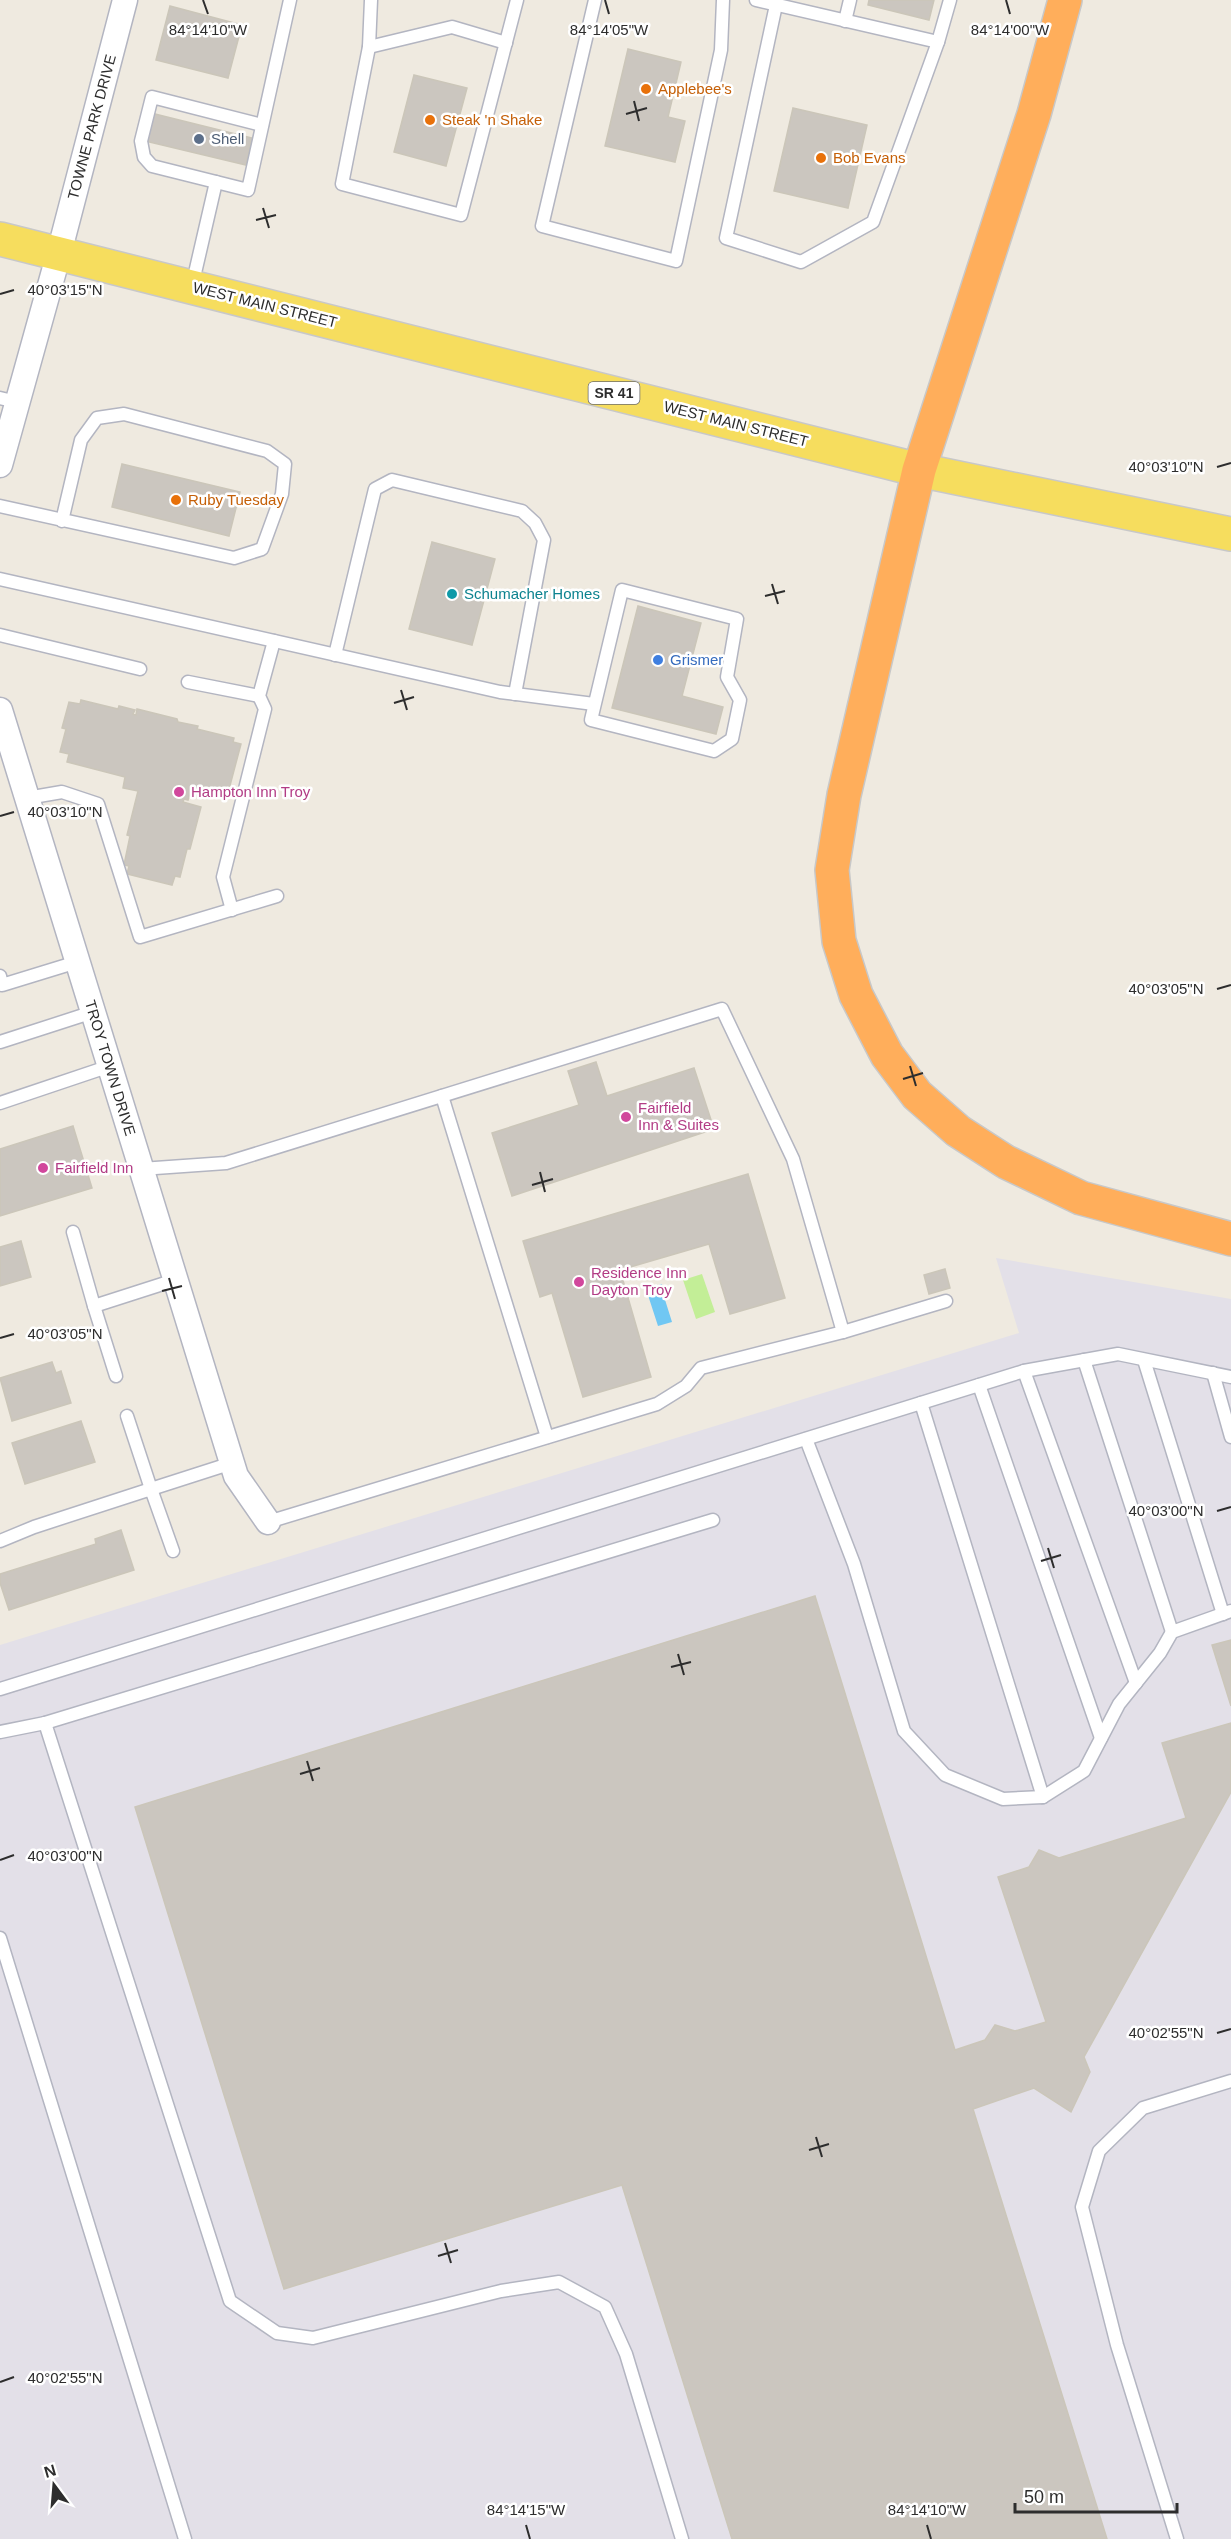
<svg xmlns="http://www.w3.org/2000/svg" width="1231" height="2539" viewBox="0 0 1231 2539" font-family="Arial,sans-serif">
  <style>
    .industrial { fill: #e3e0e8 }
    .pitch { fill: #c3ee97 }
    .water { fill: #70c7f3 }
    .building { fill: #cbc6bf; stroke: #cbc6b9; stroke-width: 1.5 }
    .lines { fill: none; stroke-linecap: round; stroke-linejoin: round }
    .lane-casing { stroke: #b3b5c1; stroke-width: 15 }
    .street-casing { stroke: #b3b5c1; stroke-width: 27 }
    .primary-casing { stroke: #c8c8c8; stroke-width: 36 }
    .highway-casing { stroke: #c8c8c8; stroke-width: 36 }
    .lane { stroke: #fff; stroke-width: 12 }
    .street { stroke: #fff; stroke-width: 24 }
    .primary { stroke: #f6dd5e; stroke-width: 33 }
    .highway { stroke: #ffae5b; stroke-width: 33 }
    .ticks { fill: none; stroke: #2d2d2d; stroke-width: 2 }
    .food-dot { fill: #e8710a; stroke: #fff; stroke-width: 2 }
    .service-dot { fill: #5c6f8a; stroke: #fff; stroke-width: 2 }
    .culture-dot { fill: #0f9aa8; stroke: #fff; stroke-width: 2 }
    .shop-dot { fill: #3f7fe0; stroke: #fff; stroke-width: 2 }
    .hotel-dot { fill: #d1479c; stroke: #fff; stroke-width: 2 }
    .labels { text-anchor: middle; stroke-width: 5; stroke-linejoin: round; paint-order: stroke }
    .shield { fill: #fff; stroke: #6c6c6c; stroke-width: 1.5 }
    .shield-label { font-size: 14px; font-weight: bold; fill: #2d2d2d }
    .food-label { font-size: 15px; fill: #c56008; stroke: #fff; text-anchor: start }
    .street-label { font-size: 15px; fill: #2d2d2d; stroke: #fff }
    .service-label { font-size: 15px; fill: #4e5e75; stroke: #fff; text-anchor: start }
    .culture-label { font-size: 15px; fill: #0d838f; stroke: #fff; text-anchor: start }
    .shop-label { font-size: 15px; fill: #366cbe; stroke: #fff; text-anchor: start }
    .hotel-label { font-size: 15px; fill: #b23c85; stroke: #fff; text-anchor: start }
    .ticks-label { font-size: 15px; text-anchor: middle; fill: #2d2d2d; stroke: #fff; stroke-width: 5; stroke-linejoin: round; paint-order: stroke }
  </style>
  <rect width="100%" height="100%" fill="#efeae0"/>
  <polygon class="industrial" points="996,1258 1231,1299 1231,2539 0,2539 0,1645 1019,1333"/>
  <polygon class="pitch" points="702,1274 715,1312 696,1319 683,1280"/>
  <polygon class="water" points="662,1284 661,1287 672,1322 658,1326 646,1289"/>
  <g class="building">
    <polygon points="869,0 934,0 929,20 868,5"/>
    <polygon points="170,6 242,25 228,78 156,60"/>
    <polygon points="628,49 681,62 668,117 685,121 675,162 605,146"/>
    <polygon points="414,75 467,88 446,166 394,152"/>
    <polygon points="793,108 867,125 848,208 774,191"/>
    <polygon points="151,113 252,138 246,165 145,141"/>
    <polygon points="122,464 240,492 229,536 112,507"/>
    <polygon points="432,542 495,559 472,645 409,629"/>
    <polygon points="638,606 701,623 682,696 723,707 716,734 612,708"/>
    <polygon points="81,700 118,709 119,706 135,710 133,714 136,715 137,709 177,719 178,722 198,726 197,729 234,738 233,742 241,744 228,793 220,791 218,798 190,793 188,800 184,799 183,802 201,807 190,849 187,849 180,877 175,876 172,885 127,874 129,866 124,865 130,836 127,835 138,791 123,788 125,777 67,762 69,754 60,752 66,729 62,728 69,702 80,704"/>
    <polygon points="596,1062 607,1096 694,1068 714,1129 512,1196 492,1133 579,1105 568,1071"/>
    <polygon points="73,1126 92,1188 0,1216 0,1149"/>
    <polygon points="748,1174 785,1298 730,1314 709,1244 620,1270 651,1377 583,1397 552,1293 540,1297 523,1241"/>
    <polygon points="21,1241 31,1277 0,1286 0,1247"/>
    <polygon points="945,1269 950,1288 929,1294 924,1275"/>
    <polygon points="52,1362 56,1373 61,1371 71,1403 12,1421 0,1378"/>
    <polygon points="81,1421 95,1462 25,1484 12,1443"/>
    <polygon points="121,1530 134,1570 9,1610 0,1583 0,1574 96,1544 95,1539"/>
    <polygon points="815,1596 955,2050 985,2040 995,2025 1015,2031 1046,2022 998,1877 1029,1867 1039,1850 1059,1858 1186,1818 1162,1743 1231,1723 1231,1792 1084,2057 1090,2072 1071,2112 1034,2088 973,2109 1107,2539 732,2539 622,2185 284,2289 135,1807"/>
    <polygon points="1231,1640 1231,1706 1212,1645"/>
  </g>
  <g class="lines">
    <defs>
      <g id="lane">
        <polyline points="371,0 369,47 342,184 461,215 517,0"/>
        <polyline points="595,0 542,226 676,261 721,50 723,0"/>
        <polyline points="756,0 938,42"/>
        <polyline points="776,5 726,238 801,262 873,222 938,42 950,0"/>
        <polyline points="845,21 850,0"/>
        <polyline points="369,47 452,27 506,43"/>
        <polyline points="216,182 152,166 144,157 141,141 152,97 262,125"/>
        <polyline points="192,286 216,182 248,190 290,0"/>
        <polyline points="0,398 17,402"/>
        <polyline points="0,506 234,558 262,549 282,494 285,464 267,451 124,414 97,418 81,440 62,521"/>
        <polyline points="0,579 500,692 594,704"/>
        <polygon points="622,590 737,619 727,677 740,700 732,739 714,751 591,720"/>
        <polyline points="0,635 140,669"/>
        <polyline points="335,655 375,489 392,480 522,511 535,523 544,540 515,694"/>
        <polyline points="188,682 259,696"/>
        <polyline points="27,798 62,792 98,804 140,937 277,896"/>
        <polyline points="232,910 223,877 265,709 259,696 274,641"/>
        <polyline points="0,976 2,985 77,962"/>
        <polyline points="0,1042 93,1012"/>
        <polyline points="442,1096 547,1437"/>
        <polyline points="0,1103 110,1066"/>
        <polyline points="141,1169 226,1163 722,1009 793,1159 843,1332"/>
        <polyline points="73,1232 94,1306 175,1280"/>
        <polyline points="94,1306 116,1376"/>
        <polyline points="1084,1360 1172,1632"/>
        <polyline points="1144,1360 1223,1614"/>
        <polyline points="1024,1371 1136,1683"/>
        <polyline points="1213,1373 1231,1437"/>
        <polyline points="979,1385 1101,1738"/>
        <polyline points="921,1403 1043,1797"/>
        <polyline points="127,1416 151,1489 232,1463"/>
        <polyline points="806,1439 854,1564 904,1731 945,1775 1003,1799 1043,1797 1084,1771 1119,1704 1160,1653 1172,1632 1231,1611"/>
        <polyline points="268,1522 657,1404 686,1386 701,1368 843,1332 946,1301"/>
        <polyline points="0,1541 34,1527 151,1489 173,1551"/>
        <polyline points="0,1689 1024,1371 1118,1354 1231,1377"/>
        <polyline points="0,1732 45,1723"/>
        <polyline points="0,1938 185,2539"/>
        <polyline points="682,2539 626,2354 605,2307 559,2282 501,2291 313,2338 277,2333 230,2301 45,1723 713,1520"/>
        <polyline points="1177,2539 1117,2345 1082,2207 1099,2151 1143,2108 1231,2081"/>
      </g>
      <g id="street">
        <polyline points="0,465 59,253 125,0"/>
        <polyline points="0,710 236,1476 268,1522"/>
      </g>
      <polyline id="primary" points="0,239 919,470 1231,534"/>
      <polyline id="highway" points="1065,0 1034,114 919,470 844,795 832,870 839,941 856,995 887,1055 917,1095 958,1131 1006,1162 1081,1198 1231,1239"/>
    </defs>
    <use href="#lane" class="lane-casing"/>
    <use href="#street" class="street-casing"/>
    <use href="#primary" class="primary-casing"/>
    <use href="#highway" class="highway-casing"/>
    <use href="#lane" class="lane"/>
    <use href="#street" class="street"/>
    <use href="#primary" class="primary"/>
    <use href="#highway" class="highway"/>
  </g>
  <path class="ticks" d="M203 0 208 14M605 0 609 14M1006 0 1010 14M634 101 639 121M626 114 647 108M263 208 269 228M256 220 276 215M0 294 14 290M1217 467 1231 463M772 584 778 604M765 596 785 591M401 690 407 710M394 703 414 697M0 816 14 812M1217 989 1231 985M910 1066 916 1086M903 1079 923 1073M540 1172 545 1192M532 1185 553 1179M169 1278 175 1299M162 1291 182 1286M0 1338 14 1334M1217 1511 1231 1507M1048 1548 1054 1568M1041 1561 1061 1555M678 1654 684 1675M671 1667 691 1662M307 1761 313 1781M300 1774 320 1768M0 1860 14 1855M1217 2033 1231 2029M816 2137 822 2157M809 2150 829 2144M445 2243 451 2263M438 2256 458 2250M0 2382 14 2377M526 2525 530 2539M927 2525 931 2539"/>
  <g class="food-dot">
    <circle cx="646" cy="89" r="6"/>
    <circle cx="430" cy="120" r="6"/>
    <circle cx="821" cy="158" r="6"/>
    <circle cx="176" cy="500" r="6"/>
  </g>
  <circle class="service-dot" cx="199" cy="139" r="6"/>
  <circle class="culture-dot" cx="452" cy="594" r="6"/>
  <circle class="shop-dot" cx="658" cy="660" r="6"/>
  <g class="hotel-dot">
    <circle cx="179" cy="792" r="6"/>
    <circle cx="626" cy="1117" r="6"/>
    <circle cx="43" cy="1168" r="6"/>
    <circle cx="579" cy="1282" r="6"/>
  </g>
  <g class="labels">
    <rect class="shield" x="588.5" y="382" width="51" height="22" rx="4.5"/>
    <g class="shield-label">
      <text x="614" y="398">SR 41</text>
    </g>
    <g class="food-label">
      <text x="658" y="94">Applebee's</text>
      <text x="442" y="125">Steak 'n Shake</text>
      <text x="833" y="163">Bob Evans</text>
      <text x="188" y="505">Ruby Tuesday</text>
    </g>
    <g class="street-label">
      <text transform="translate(92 127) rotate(-75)" y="5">TOWNE PARK DRIVE</text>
      <text transform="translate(265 305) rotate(14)" y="5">WEST MAIN STREET</text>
      <text transform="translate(736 424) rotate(14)" y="5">WEST MAIN STREET</text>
      <text transform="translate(110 1068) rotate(73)" y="5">TROY TOWN DRIVE</text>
    </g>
    <g class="service-label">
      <text x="211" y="144">Shell</text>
    </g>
    <g class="culture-label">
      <text x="464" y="599">Schumacher Homes</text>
    </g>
    <g class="shop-label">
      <text x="670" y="665">Grismer</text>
    </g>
    <g class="hotel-label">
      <text x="191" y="797">Hampton Inn Troy</text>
      <text x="638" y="1113">Fairfield<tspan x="638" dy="17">Inn &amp; Suites</tspan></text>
      <text x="55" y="1173">Fairfield Inn</text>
      <text x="591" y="1278">Residence Inn<tspan x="591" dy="17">Dayton Troy</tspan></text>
    </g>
  </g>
  <g class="ticks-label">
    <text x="208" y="35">84°14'10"W</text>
    <text x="609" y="35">84°14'05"W</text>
    <text x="1010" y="35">84°14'00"W</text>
    <text x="65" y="295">40°03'15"N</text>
    <text x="1166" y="472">40°03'10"N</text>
    <text x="65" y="817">40°03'10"N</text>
    <text x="1166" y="994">40°03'05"N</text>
    <text x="65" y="1339">40°03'05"N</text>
    <text x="1166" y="1516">40°03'00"N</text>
    <text x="65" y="1861">40°03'00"N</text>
    <text x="1166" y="2038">40°02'55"N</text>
    <text x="65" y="2383">40°02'55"N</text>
    <text x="526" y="2515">84°14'15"W</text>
    <text x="927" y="2515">84°14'10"W</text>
  </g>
  <g transform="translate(54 2485) rotate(344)" stroke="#ffffff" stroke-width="4.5" paint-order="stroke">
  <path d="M0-4.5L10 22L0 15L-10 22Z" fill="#2d2d2d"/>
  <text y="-9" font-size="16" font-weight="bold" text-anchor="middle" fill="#2d2d2d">N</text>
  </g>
  <path d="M1015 2503v9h162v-9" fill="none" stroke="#2d2d2d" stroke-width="3"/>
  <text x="1024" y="2503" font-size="18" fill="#2d2d2d" stroke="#ffffff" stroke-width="4.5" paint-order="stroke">50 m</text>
</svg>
